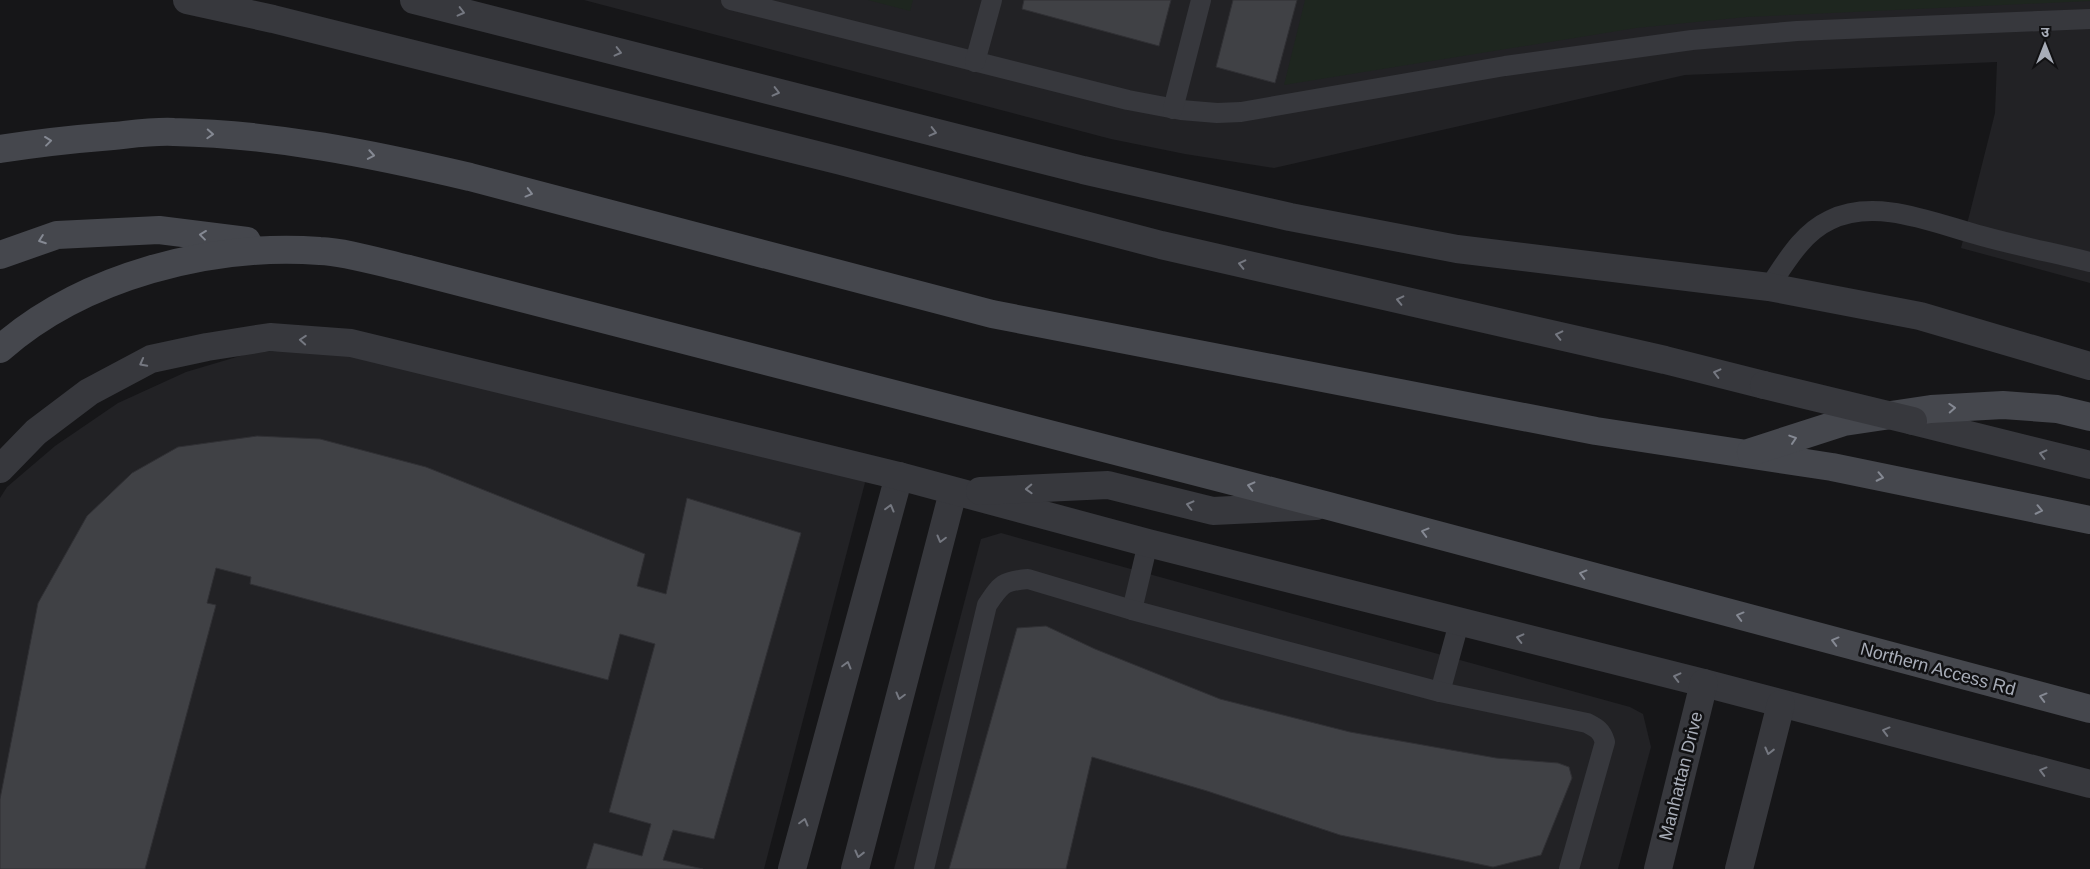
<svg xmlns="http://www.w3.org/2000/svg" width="2090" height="869" viewBox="0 0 2090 869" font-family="Arial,'Noto Sans Devanagari',sans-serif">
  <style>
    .built { fill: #222225 }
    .green { fill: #1e261f }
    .building { fill: #404145; stroke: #303034 }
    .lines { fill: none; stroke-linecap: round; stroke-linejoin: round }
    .service { stroke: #37383d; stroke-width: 20 }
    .minor { stroke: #37383d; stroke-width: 28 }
    .tertiary { stroke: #37383d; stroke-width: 28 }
    .secondary { stroke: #45474d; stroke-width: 28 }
    .tertiary-bridge { stroke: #37383d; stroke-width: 28 }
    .oneway { stroke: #757881 }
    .oneway2 { stroke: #858993 }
    .labels { text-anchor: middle; stroke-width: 5; stroke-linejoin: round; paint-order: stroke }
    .street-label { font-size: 18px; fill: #a8adb8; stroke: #111113 }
  </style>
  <rect width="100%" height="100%" fill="#161618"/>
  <g class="built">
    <polygon points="584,0 2090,0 2090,283 1961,248 1995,113 1997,62 1685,75 1274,168 1185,154 1111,139"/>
    <polygon points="317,348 867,475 764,869 0,869 0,498 7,487 55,446 118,403 186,372 250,353"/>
    <polygon points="1001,533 1630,707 1643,714 1651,747 1618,869 894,869 981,539"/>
  </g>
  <g class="green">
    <polygon points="868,0 913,0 910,11"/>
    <polygon points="1305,0 2090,0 2090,1 1746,17 1636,28 1284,85"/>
  </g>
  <g class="building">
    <polygon points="1024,0 1171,0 1159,46 1022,9"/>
    <polygon points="1233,0 1297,0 1275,83 1216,67"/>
    <polygon points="257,436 320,439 426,467 645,554 637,586 666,594 687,498 801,533 714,839 673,830 663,860 703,869 586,869 594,843 642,856 651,824 609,812 655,644 620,634 608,680 250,584 251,577 216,568 207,603 216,605 145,869 0,869 0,799 38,603 87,516 132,473 178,447"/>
    <polygon points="1046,626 1095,649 1220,699 1350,732 1496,758 1558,763 1569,767 1572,778 1541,855 1493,867 1340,835 1207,791 1092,757 1066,869 949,869 1017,628"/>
  </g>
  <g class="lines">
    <g class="service">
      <polyline points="731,0 1128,100 1181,110 1217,113 1241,112 1505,66 1692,40 1797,31 2090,19"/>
      <polyline points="975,62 992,0"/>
      <polyline points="1173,109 1201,0"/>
      <path d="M1769 287C1786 262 1802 233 1830 220 1877 197 1936 224 1982 236 2018 246 2054 253 2090 262"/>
      <polyline points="1132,610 1148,543"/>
      <polyline points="1440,692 1459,623"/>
      <path d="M924 869 987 605C1001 584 1003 581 1028 579L1132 610 1440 692 1587 723C1597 728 1602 731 1605 742L1569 869"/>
    </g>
    <g class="minor">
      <polyline points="792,869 899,476"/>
      <polyline points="855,869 953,492"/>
    </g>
    <g class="tertiary">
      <polyline points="187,0 273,19 841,161 1161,245 1665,360 1764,385"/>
      <polyline points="414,0 1083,170 1290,217 1457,249 1769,287 1920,316 2090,366"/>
      <polyline points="1913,421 2090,465"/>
      <polyline points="0,469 36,432 89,392 151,359 207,347 270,337 351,343 899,476 1148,543 1704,683 2090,784"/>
      <polyline points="980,491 1108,485 1213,511 1316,506"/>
      <polyline points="1658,869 1704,683"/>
      <polyline points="1739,869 1781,704"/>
    </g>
    <g class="secondary">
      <path d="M0 149C38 143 75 139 113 136 133 134 154 131 174 132 274 134 372 154 470 177L992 314 1596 431 1832 467 2090 520"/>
      <polyline points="0,255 57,235 159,230 247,241"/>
      <path d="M0 349C83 276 211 243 320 251 347 252 382 263 409 269L1325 505 2090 709"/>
      <polyline points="1751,452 1844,422 1931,409 2003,405 2057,409 2090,417"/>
    </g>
    <polyline class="tertiary-bridge" points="1764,385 1913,421"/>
  </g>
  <defs><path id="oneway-chevron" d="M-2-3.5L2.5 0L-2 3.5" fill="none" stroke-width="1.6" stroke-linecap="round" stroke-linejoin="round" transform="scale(1.25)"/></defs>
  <g class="oneway">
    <use href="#oneway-chevron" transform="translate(461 12) rotate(14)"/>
    <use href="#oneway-chevron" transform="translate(618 52) rotate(14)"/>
    <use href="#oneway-chevron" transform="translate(776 92) rotate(14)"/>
    <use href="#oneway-chevron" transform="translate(933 132) rotate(14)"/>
    <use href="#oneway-chevron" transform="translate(1242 264) rotate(-167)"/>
    <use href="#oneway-chevron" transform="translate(1400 300) rotate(-167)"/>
    <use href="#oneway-chevron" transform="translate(1559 335) rotate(-167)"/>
    <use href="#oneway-chevron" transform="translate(303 340) rotate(-176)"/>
    <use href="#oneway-chevron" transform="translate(143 363) rotate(152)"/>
    <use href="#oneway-chevron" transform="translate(1717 373) rotate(-166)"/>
    <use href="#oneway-chevron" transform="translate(2043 454) rotate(-166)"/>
    <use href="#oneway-chevron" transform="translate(1029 489) rotate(178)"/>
    <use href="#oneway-chevron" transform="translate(1190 505) rotate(-166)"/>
    <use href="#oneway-chevron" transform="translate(890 508) rotate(-75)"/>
    <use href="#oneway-chevron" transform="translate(941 539) rotate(105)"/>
    <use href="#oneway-chevron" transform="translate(1520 638) rotate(-166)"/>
    <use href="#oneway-chevron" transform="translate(847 665) rotate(-75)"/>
    <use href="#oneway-chevron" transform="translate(1677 677) rotate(-166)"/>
    <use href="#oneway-chevron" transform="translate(900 696) rotate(105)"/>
    <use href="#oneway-chevron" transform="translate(1886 731) rotate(-165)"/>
    <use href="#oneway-chevron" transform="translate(1769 751) rotate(104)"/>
    <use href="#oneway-chevron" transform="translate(2043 771) rotate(-165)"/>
    <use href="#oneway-chevron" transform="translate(804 822) rotate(-75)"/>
    <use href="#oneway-chevron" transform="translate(859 854) rotate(104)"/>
  </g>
  <g class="oneway2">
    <use href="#oneway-chevron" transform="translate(210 134) rotate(3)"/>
    <use href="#oneway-chevron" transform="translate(48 141) rotate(-7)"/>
    <use href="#oneway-chevron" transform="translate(371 155) rotate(10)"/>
    <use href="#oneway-chevron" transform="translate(529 193) rotate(15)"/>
    <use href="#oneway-chevron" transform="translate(203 235) rotate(-173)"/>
    <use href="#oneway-chevron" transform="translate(42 240) rotate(160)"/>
    <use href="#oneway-chevron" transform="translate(1952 408) rotate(-3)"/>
    <use href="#oneway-chevron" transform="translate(1793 439) rotate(-18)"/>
    <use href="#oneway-chevron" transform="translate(1880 477) rotate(12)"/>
    <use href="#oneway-chevron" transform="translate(1251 486) rotate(-166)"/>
    <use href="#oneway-chevron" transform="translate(2039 510) rotate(12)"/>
    <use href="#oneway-chevron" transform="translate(1425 532) rotate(-165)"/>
    <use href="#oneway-chevron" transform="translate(1583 574) rotate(-165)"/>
    <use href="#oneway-chevron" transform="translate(1740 616) rotate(-165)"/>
    <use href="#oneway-chevron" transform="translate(1835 641) rotate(-165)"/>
    <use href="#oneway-chevron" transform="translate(2043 697) rotate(-165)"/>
  </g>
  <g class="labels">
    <g class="street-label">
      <text transform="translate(1938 669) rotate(15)" y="6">Northern Access Rd</text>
      <text transform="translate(1681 776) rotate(-76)" y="6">Manhattan Drive</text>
    </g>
  </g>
  <g transform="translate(2045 45)" stroke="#111113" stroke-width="4" paint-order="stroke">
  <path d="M0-4L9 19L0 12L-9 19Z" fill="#a8adb8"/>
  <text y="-8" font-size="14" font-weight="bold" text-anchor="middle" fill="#a8adb8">उ</text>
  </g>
</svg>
